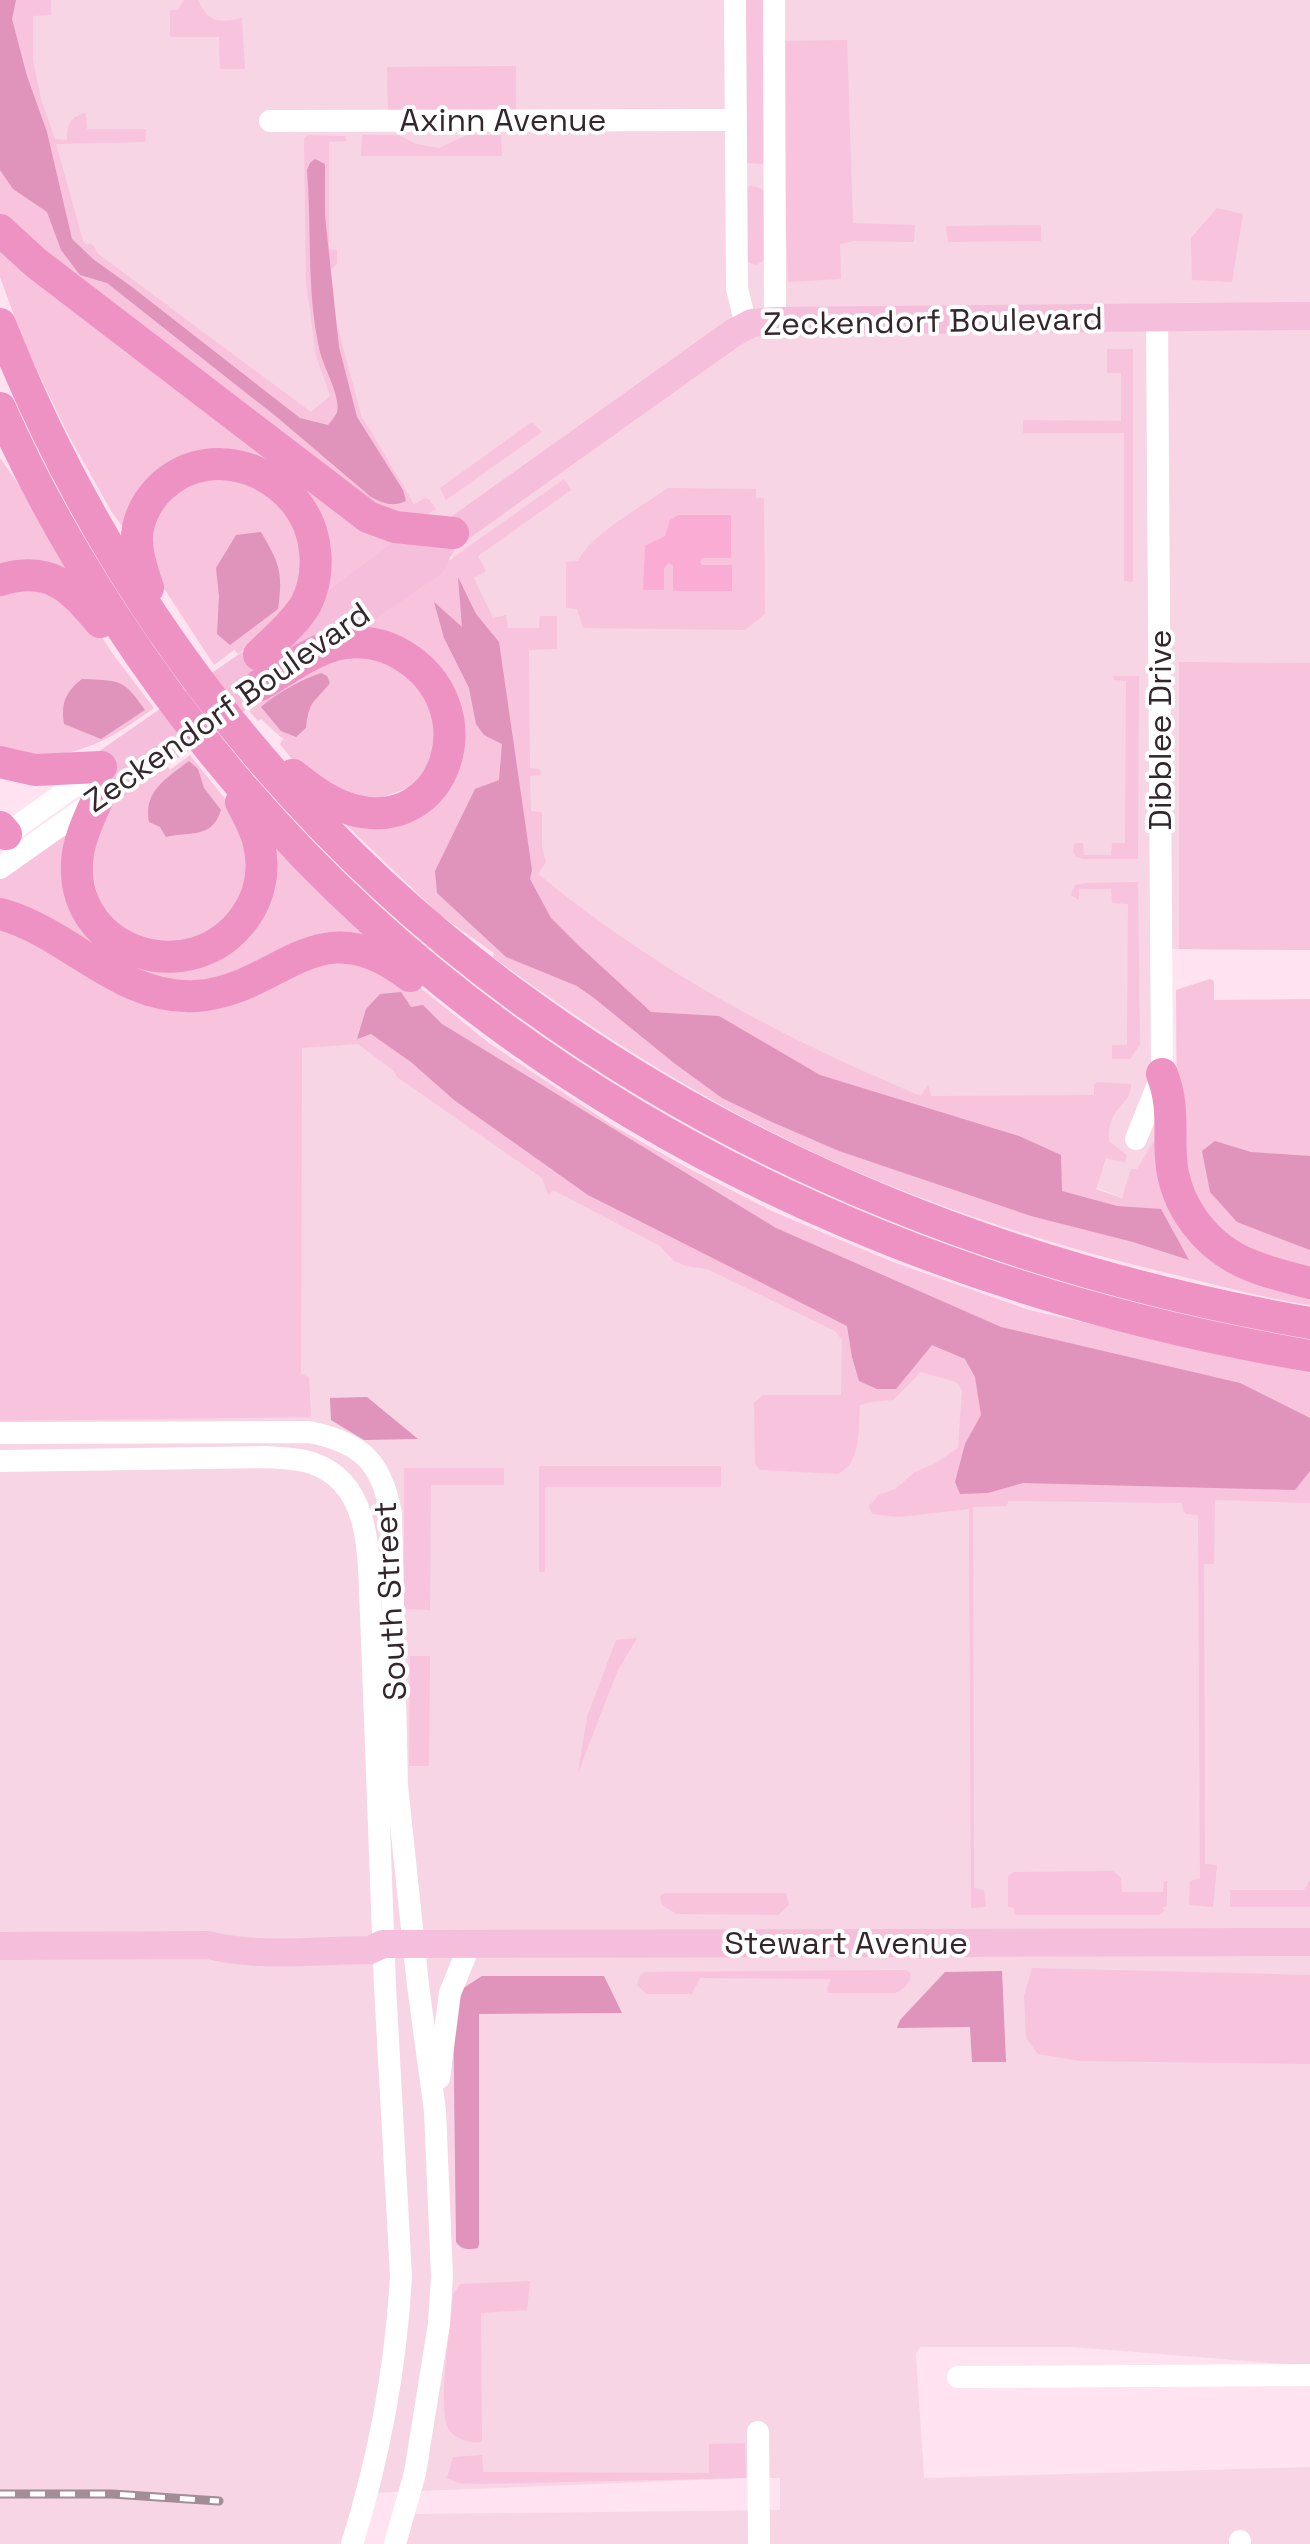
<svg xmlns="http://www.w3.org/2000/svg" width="1310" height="2544" viewBox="0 0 1310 2544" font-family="'Space Grotesk',sans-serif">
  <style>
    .built { fill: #f7d5e5 }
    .green { fill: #f7c3dd }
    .forest { fill: #e093bb }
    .water { fill: #fbacd5 }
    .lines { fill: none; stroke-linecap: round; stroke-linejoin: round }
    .minor { stroke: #fff; stroke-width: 22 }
    .major { stroke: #f5bedb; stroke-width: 28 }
    .highway { stroke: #ee92c3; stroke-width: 32 }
    .rail-casing { stroke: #a28c96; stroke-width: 9 }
    .rail { stroke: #fff; stroke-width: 5; stroke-dasharray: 15; stroke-linecap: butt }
    .labels { text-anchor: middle; stroke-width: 8; stroke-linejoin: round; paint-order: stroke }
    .street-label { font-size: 32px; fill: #33262c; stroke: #fff }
  </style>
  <rect width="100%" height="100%" fill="#ffe3f0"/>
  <g class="built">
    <polygon points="22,0 1310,0 1310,950 1161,949 1177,1219 698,1032 524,893 494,646 444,539 417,505 83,245 42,145"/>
    <polygon points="359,1043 1310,1496 1310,2366 1073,2347 920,2347 916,2354 924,2478 1310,2467 1310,2544 400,2544 408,2514 780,2510 780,2478 746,2478 369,2493 352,2544 0,2544 0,1390 299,1046"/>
  </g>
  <g class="green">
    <path d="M0 0H51V15L33 16V60L41 99 55 139 67 140C67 124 71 116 86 113L87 129H146L145 142 56 144 83 241 87 245 90 243 94 246 97 253 311 412 330 396 316 356 306 282 304 139 308 135 346 136V141L329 142V249L337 250V264L331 270 332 305 361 415 414 504 425 498 429 499 436 509 421 518 373 510 0 218Z"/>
    <path d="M184 0H198C208 23 219 23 242 18L245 69H220L219 37H170V10H178Z"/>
    <polygon points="743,0 766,0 766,158 762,164 748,163 743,161"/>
    <polygon points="847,40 853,223 915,225 914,242 854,241 840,244 841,279 788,282 780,41"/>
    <polygon points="516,66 516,110 388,113 387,67"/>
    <polygon points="362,135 399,135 416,144 439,148 467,135 501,135 502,156 361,156"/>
    <polygon points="749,186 758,187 764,191 767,251 763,261 756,265 748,262 745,255 744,192"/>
    <polygon points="1217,208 1243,214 1232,282 1192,280 1191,238"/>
    <polygon points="1041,225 1041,241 948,242 946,226"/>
    <polygon points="0,236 398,541 323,595 323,539 233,456 193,452 125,530 111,511 69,436 26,348 0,277"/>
    <polygon points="1107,349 1133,349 1133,582 1124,581 1124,433 1023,433 1023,420 1121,421 1121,373 1107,373"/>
    <polygon points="532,422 542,432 446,500 440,488"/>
    <polygon points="0,458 38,512 68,568 0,569"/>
    <polygon points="221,469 293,505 307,574 274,628 238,654 234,650 214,665 152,570 148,517 160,496"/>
    <path d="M564 479 571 490 478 556 486 571 474 578 493 618 506 615 508 628H539L540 616H557V649L529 650 530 768 539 769 541 772 540 775 530 776 531 811 541 812 542 814V847L546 862 538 874C657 971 779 1037 921 1096L928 1085 931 1096 1094 1095V1085L1097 1082 1131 1084C1131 1108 1107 1105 1109 1141L1127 1155 1125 1163 1106 1158 1096 1189 1122 1198 1131 1169H1137L1161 1129 1182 1215 1310 1289V1305C1268 1299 1225 1287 1184 1277 1039 1244 888 1193 756 1124 663 1075 577 1019 493 957L494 953 440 915 333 812 425 801 458 718 363 632 361 623Z"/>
    <path d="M668 488 756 489V498H764L765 614 745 630 583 628 577 609 566 608V562L578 561C590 535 644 505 668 488Z"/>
    <path d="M16 581 80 603 112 653 154 708C124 730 93 750 55 755 38 757 18 752 0 750V586Z"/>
    <polygon points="317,655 402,660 443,723 420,784 365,803 302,772 280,744 283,739 261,719 258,721 249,711"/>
    <polygon points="1179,662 1310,663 1310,950 1179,949"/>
    <polygon points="1113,676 1139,676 1138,859 1083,859 1076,857 1073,852 1075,843 1083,843 1084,855 1111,855 1112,843 1125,843 1126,681 1114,680"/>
    <polygon points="190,755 234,810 247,832 248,894 210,936 153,945 102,917 86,842 106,806 164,762 170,770"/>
    <polygon points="69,830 93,926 211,952 275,849 370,936 229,979 165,984 0,905 0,878"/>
    <polygon points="1138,882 1140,1044 1130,1059 1112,1059 1112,1045 1127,1045 1128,904 1112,903 1111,889 1079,889 1079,900 1071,895 1075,885 1085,883"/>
    <path d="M0 920 142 994 326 953 407 977 489 1043 612 1125 686 1167 774 1212 893 1262 1029 1310 1310 1373V1503L1215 1500 1214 1564H1204L1205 1864 1217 1865 1213 1907 1189 1905 1190 1881 1200 1878 1198 1515 1186 1514 1183 1511 1182 1503 1008 1501 1007 1506 973 1507 974 1888 984 1890 986 1907 971 1908 969 1509 899 1517 872 1514 869 1506 879 1495 895 1489 915 1472 934 1464 958 1448 962 1390 956 1382 921 1372 893 1400 871 1402 860 1405C858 1428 862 1462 838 1474L760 1470 755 1464 754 1403 763 1395H841L842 1340 835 1331 707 1269 686 1266 674 1261 660 1246 553 1190 548 1195 542 1178 397 1077 393 1070 358 1044 302 1048 301 1374 309 1377 311 1417 0 1421Z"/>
    <polygon points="1210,979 1214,981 1214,1000 1310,999 1310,1274 1255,1255 1203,1218 1177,1145 1176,990"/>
    <polygon points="539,1466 721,1466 721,1487 545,1487 545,1572 539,1572"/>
    <polygon points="404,1468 504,1468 504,1485 431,1485 430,1610 404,1609"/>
    <polygon points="637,1638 617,1672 578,1773 587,1717 616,1640"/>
    <polygon points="410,1656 430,1656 429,1766 409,1766"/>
    <polygon points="1113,1871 1121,1878 1122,1892 1163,1892 1164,1881 1167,1881 1167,1906 1163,1907 1163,1910 1166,1910 1159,1915 1018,1915 1014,1914 1014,1908 1008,1907 1008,1876 1014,1872"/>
    <polygon points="1310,1880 1310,1907 1230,1907 1230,1890 1304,1890"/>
    <polygon points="664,1893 786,1893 789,1905 778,1915 677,1914 662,1905 660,1896"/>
    <polygon points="1032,1968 1310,1975 1310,2064 1080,2061 1038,2054 1026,2038 1024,1996"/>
    <path d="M906 1970 911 1974C910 1984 904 1989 895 1993H829L827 1989 831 1979 700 1978 692 1994H646L637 1985 640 1975 646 1972Z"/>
    <path d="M530 2281 527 2310 481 2313 482 2442C471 2444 454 2439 448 2428 437 2406 451 2322 453 2295L460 2284Z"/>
    <polygon points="745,2443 746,2478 480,2484 458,2483 447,2478 453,2457 482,2455 483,2472 709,2473 709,2444"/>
  </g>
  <g class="forest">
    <path d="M0 0H16L12 19 27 76 47 132 72 239 93 259 132 287 300 418 328 425C330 423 336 415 337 412 341 397 324 368 320 352 306 292 312 231 307 170L310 163 315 159 325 164V216L339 347 357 417 403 490 406 501C392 507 385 504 371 497L278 418 107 283 80 275 61 250 47 212 13 189 0 170Z"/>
    <path d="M261 532C280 564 283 573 278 609L230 645 217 634 219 596 216 568 236 535Z"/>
    <polygon points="458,577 476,614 499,642 532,870 530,879 551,918 577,944 651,1012 719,1016 820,1075 1019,1136 1061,1155 1062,1191 1117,1206 1161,1209 1189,1260 1133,1242 1031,1216 839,1151 772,1122 722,1098 674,1063 594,998 577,986 506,957 437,893 435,871 475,789 499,780 502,744 484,735 476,724 469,688 444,638 434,602 462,627"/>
    <path d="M321 673 327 676 330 683C314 703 309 700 306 728L296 737 281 731 261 707C277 693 300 680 321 673Z"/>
    <path d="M82 679C120 681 123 678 145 710L101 739 64 724C61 704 65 692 82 679Z"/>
    <path d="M189 761 198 769 204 788 221 810C212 839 191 831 166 837L160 827 149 822C143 791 167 778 189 761Z"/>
    <polygon points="401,992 411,1007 423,1005 442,1024 776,1228 1001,1327 1240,1383 1310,1418 1310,1471 1295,1490 1023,1483 988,1493 960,1494 955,1482 965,1444 981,1415 975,1377 965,1359 932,1345 896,1389 877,1389 859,1381 852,1357 847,1326 588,1195 454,1100 411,1062 371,1034 357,1039 366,1009 380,994"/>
    <polygon points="1215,1141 1251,1152 1310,1156 1310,1250 1237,1222 1210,1192 1202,1151"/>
    <polygon points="367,1397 418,1439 364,1440 331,1420 330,1398"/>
    <polygon points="1002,1971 1006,2062 972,2062 970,2027 897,2028 900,2020 945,1972"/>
    <path d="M482 1976H604L622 2013 479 2014V2244L478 2248C469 2250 461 2250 456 2242L453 2002 462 1989Z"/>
  </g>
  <polygon class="water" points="678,515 731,515 731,558 702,558 700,562 702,565 732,565 732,591 673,591 673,565 668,563 664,569 664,590 643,590 645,546 665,536 670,520"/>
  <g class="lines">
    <g class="minor">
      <polyline points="735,0 737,288 746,326"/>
      <polyline points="774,0 775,321"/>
      <polyline points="270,121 735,120"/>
      <polyline points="0,839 99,768"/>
      <polyline points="0,868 95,801"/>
      <polyline points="1136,1139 1162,1074 1157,317"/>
      <path d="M0 1433 309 1432C361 1442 382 1462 391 1514L397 1786 418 1985 435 2111 442 2276 439 2324 415 2473 395 2544"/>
      <path d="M0 1461 265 1457C280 1458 297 1458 312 1463 374 1484 368 1560 371 1614L385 1986 401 2276C396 2366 379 2458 352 2544"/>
      <polyline points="439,2078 450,1993 470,1944"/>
      <polyline points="958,2377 1310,2375"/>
      <polyline points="758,2432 759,2544"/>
      <polyline points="1240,2544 1240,2541"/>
    </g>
    <g class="major">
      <polyline points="101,767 298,630 415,544 444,539 733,333 752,323 775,321 1310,316"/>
      <polyline points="98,798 318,641 432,563 444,539"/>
      <path d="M0 1946 208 1945C259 1958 318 1950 370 1950L383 1944 1310 1942"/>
    </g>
    <g class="highway">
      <polyline points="0,230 36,263 368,517 395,527 453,533"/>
      <path d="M0 324C224 890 723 1221 1310 1323"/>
      <path d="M0 408C32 481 71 550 114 616 388 1039 822 1272 1310 1356"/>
      <path d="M0 580C49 565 72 587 100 622"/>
      <path d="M148 588C142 569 134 548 138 528 141 513 149 499 160 488 215 434 309 478 315 551 317 569 314 588 306 604 295 623 275 639 259 655"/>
      <path d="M260 685C283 672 309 652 335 645 358 639 383 643 402 655 488 706 448 835 353 810 330 804 311 789 293 775"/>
      <polyline points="0,762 35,770 101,767"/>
      <path d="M98 798C89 819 78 840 77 863 72 955 193 991 245 917 260 896 265 870 259 844 256 829 248 816 241 802"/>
      <polyline points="0,827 6,834"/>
      <path d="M0 914C69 932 120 1001 196 996 282 990 316 904 410 976"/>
      <path d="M1162 1074C1174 1105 1169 1127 1171 1158 1174 1206 1207 1248 1250 1265 1269 1273 1290 1278 1310 1283"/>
    </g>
    <defs>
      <polyline id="rail" points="0,2494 112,2494 219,2501"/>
    </defs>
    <use href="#rail" class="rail-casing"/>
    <use href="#rail" class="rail"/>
  </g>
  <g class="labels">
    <g class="street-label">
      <text x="503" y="131">Axinn Avenue</text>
      <text transform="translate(933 321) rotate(-1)" y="11">Zeckendorf Boulevard</text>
      <text transform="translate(227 707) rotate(-35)" y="11">Zeckendorf Boulevard</text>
      <text transform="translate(1160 730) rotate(-90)" y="11">Dibblee Drive</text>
      <text transform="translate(390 1601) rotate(-93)" y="11">South Street</text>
      <text x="846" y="1954">Stewart Avenue</text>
    </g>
  </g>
</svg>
